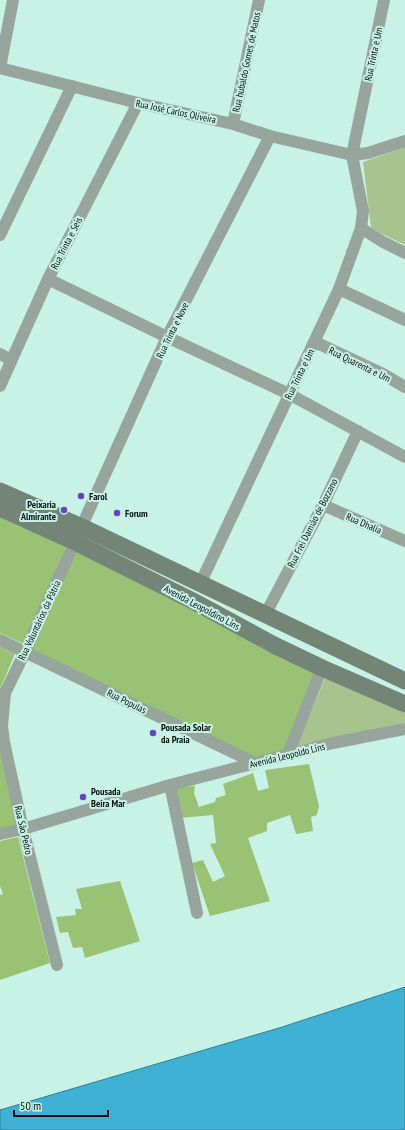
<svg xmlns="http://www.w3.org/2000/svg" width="405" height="1130" viewBox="0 0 405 1130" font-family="'PT Sans Narrow',sans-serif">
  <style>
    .green { fill: #a7c48e }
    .forest { fill: #9ac275 }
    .water { fill: #3eb1d4; stroke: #2c8198 }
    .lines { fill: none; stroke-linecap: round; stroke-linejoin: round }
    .minor { stroke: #98a59c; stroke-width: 12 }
    .secondary { stroke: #728577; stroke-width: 17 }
    .poi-dot { fill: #6545be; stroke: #c9f2e7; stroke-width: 1.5 }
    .labels { text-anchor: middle; stroke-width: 4; stroke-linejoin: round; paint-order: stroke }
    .street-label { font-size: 10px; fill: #03100c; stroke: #c9f2e7 }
    .poi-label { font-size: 10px; font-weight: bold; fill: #03100c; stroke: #c9f2e7; text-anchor: start }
  </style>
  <rect width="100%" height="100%" fill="#c9f2e7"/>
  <g class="green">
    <polygon points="405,147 405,245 380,233 371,227 363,162"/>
    <polygon points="328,671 405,707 405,723 297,746"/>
  </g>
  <g class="forest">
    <polygon points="0,514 66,546 24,644 0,633"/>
    <polygon points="77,549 317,669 285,750 255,760 31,650"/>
    <polygon points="0,647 15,654 0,689"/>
    <polygon points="0,734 19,826 0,830"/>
    <polygon points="309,764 319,806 317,815 311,817 313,831 296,834 290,815 267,823 267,831 248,838 270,901 210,916 192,863 203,860 213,882 225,876 210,844 216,843 213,815 180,818 173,788 195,786 194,793 199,807 215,802 216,798 226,795 223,784 253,773 258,791 269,788 265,770"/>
    <polygon points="18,837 50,963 0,980 0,895 3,894 0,886 0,841"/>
    <polygon points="120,881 140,941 85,958 82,947 73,948 68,932 60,933 56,917 76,915 75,909 82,909 76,889"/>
  </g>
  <polygon class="water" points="405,987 405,1130 0,1130 0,1110 279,1028"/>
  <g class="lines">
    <g class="minor">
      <polyline points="0,68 138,103 233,124 270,136 352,155 368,153 405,141"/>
      <polyline points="0,68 13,0"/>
      <polyline points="233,124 259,0"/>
      <polyline points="361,228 383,242 405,253"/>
      <polyline points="0,235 72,86"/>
      <polyline points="48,279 167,337 289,394 405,457"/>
      <polyline points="339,289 405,320"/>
      <polyline points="315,342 383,374 405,387"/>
      <polyline points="0,354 11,360"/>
      <polyline points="0,386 48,279 138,103"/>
      <polyline points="323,505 405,541"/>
      <polyline points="200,584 339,289 361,228 363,211 352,155 384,0"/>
      <polyline points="265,615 323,505 358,431"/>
      <polyline points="0,640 255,763"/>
      <polyline points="5,693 2,726 4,742 23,829 57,965"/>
      <polyline points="0,694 5,693 25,652 167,337 270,136"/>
      <polyline points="288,754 322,668"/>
      <polyline points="170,785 197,913"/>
      <polyline points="0,834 23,829 170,785 333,743 405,729"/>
    </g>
    <g class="secondary">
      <polyline points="0,491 82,527 405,681"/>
      <polyline points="0,508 75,542 193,601 274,645 322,668 405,704"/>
    </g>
  </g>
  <g class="poi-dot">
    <circle cx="81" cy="496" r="4"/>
    <circle cx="64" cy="510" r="4"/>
    <circle cx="117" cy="513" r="4"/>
    <circle cx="153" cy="733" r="4"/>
    <circle cx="83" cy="797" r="4"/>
  </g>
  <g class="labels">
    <g class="street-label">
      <text transform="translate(373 54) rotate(-78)" y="4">Rua Trinta e Um</text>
      <text transform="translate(246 62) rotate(-78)" y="4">Rua hubaldo Gomes de Matos</text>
      <text transform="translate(176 111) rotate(12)" y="4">Rua José Carlos Oliveira</text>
      <text transform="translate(66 243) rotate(-63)" y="4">Rua Trinta e Seis</text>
      <text transform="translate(172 330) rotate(-64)" y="4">Rua Trinta e Nove</text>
      <text transform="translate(360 364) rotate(26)" y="4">Rua Quarenta e Um</text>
      <text transform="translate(299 374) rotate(-64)" y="4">Rua Trinta e Um</text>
      <text transform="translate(312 523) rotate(-63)" y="4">Rua Frei Damião de Bozzano</text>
      <text transform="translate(364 523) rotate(23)" y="4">Rua Dhalia</text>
      <text transform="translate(202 607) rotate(28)" y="4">Avenida Leopoldino Lins</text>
      <text transform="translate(39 620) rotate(-65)" y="4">Rua Voluntários da Pátria</text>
      <text transform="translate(127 701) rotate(26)" y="4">Rua Populas</text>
      <text transform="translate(287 755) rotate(-14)" y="4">Avenida Leopoldo Lins</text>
      <text transform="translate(24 830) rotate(77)" y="4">Rua São Pedro</text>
    </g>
    <g class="poi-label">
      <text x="89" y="500">Farol</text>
      <text x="56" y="508" text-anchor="end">Peixaria<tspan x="56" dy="12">Almirante</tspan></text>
      <text x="125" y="517">Forum</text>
      <text x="161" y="731">Pousada Solar<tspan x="161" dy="12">da Praia</tspan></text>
      <text x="91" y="795">Pousada<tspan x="91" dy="12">Beira Mar</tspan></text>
    </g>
  </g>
  <path d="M14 1110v6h94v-6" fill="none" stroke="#03100c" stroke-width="2"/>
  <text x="20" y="1110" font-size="12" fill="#03100c" stroke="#c9f2e7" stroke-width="3" paint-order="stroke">50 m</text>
</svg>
